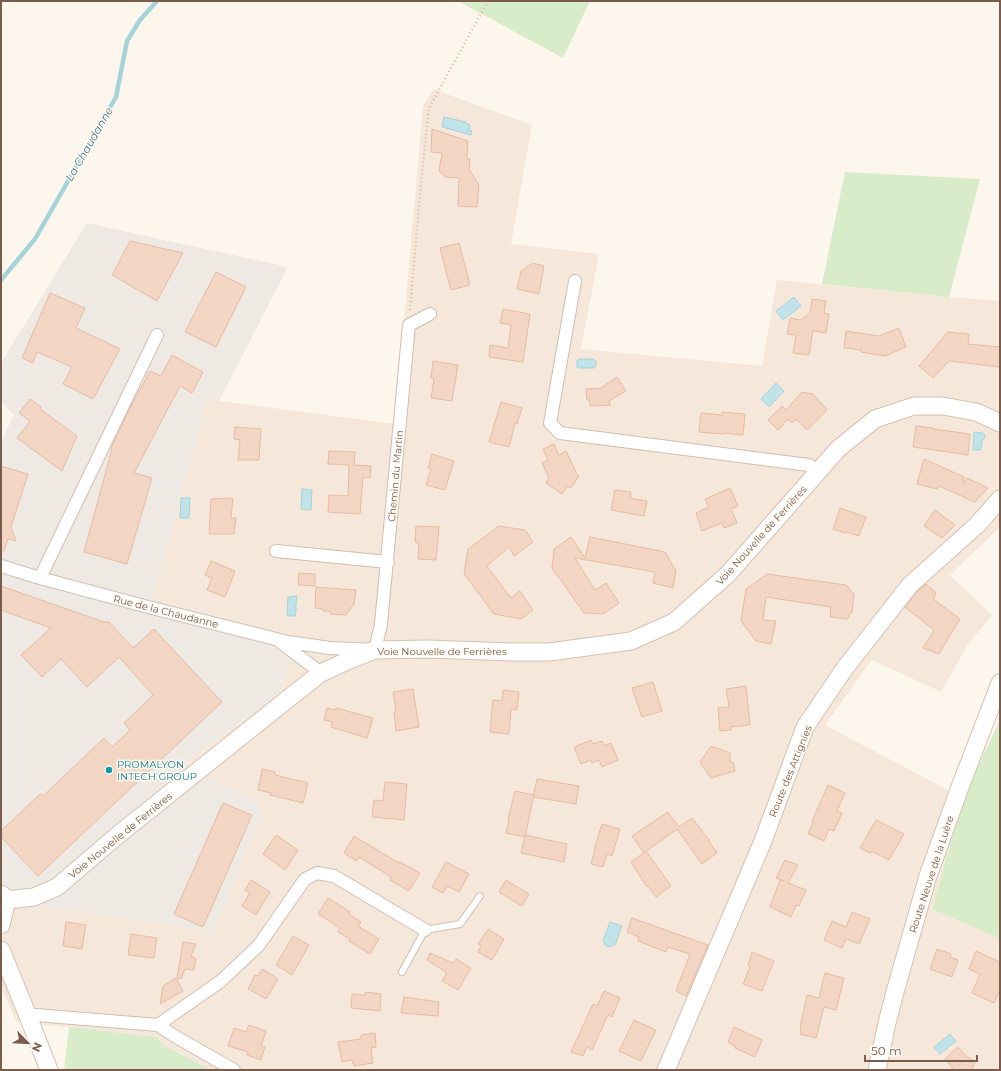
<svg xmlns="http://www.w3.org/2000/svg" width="1001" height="1071" viewBox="0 0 1001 1071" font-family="Montserrat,sans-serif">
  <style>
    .residential { fill: #f5e8da }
    .industrial { fill: #efe9e4 }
    .green { fill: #d8ecc9 }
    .water { fill: #bfe3e8; stroke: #a5d3da }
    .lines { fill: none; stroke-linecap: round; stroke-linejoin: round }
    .stream { stroke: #a5d3da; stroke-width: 4.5 }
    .building { fill: #f3d5c3; stroke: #e6bba3 }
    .lane-casing { stroke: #d1beb0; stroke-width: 8 }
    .street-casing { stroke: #d1beb0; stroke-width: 14 }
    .secondary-casing { stroke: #d6c0b0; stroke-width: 19 }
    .path { stroke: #d9b8a5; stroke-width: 2.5; stroke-dasharray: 1 3; stroke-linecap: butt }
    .lane { stroke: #fff; stroke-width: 6 }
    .street { stroke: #fff; stroke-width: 12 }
    .secondary { stroke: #fff; stroke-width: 17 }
    .culture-dot { fill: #0f9aa8; stroke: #fffaf3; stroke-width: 1.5 }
    .labels { text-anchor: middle; stroke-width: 3; stroke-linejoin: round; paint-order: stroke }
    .street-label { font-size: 10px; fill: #7a5c4d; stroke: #fffaf3 }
    .culture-label { font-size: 10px; fill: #0d838f; stroke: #fffaf3; text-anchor: start }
    .water-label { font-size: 11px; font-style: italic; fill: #437c86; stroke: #fffaf3 }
  </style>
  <rect width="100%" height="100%" fill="#fdf6ec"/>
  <polygon class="residential" points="433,89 532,125 511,244 599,254 581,349 762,366 777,280 949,297 1000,301 1000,531 997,530 950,575 992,615 967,646 941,692 872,660 825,725 963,798 932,909 1000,939 1000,1070 211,1070 165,1046 157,1037 69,1027 17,1023 1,987 1,899 213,932 184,765 280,692 149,611 206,401 219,401 395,424 423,106"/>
  <polygon class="industrial" points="87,223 288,267 219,401 206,401 149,611 274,645 290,660 280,692 184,765 264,806 214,932 1,899 1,442 14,415 1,401 1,363"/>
  <g class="green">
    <polygon points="458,1 590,1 563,58"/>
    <polygon points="845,172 980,179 949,297 822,284"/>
    <polygon points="1000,720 1000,939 932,909 963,798"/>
    <polygon points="69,1027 157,1037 165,1046 211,1070 64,1070"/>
  </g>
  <g class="water">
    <polygon points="444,117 466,122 466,123 470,125 469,130 472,131 471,135 442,127"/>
    <polygon points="794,297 801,306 783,320 776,311"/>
    <polygon points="579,359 593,359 596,361 596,365 594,368 579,368 577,367 577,360"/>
    <polygon points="776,383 784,391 769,407 761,399"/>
    <polygon points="974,432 983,433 985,435 985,438 982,440 981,450 973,450"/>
    <polygon points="302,489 312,490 311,510 301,509"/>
    <polygon points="181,498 190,498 189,518 180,518"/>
    <path d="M297 596C297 599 296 601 296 604 296 609 296 612 295 616H288L287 613 288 597Z"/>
    <polygon points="610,922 622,926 615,945 614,945 609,947 605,945 603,941"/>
    <polygon points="950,1034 956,1041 940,1054 934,1047"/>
  </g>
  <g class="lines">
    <polyline class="stream" points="1,280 35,239 116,97 127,41 140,20 157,1"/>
  </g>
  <g class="building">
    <polygon points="432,129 468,141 467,159 470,159 469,169 479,185 477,207 458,206 459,178 445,177 439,171 442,153 431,152"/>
    <polygon points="130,241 183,253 157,301 112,275"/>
    <polygon points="459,243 470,285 451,290 440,248"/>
    <polygon points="533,263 544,266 539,294 517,289 521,271"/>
    <polygon points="216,272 246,287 216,347 185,332"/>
    <polygon points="50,293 85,308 76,328 120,349 93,399 63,384 72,367 37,352 33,363 22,358"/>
    <polygon points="812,299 826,301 824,313 829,314 826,333 813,331 809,355 793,353 796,335 787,334 790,318 801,320 810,313"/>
    <polygon points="503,309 530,314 523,362 489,357 490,345 508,348 511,325 500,323"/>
    <polygon points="899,328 906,347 885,356 861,352 861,350 844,348 846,331 879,336"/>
    <polygon points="948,332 969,334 968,344 1000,347 1000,367 949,361 933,378 919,366"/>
    <polygon points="172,355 203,372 192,393 180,386 134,473 152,478 127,564 84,552 112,449 111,448 127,414 150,371 161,376"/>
    <polygon points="433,361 458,365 452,401 431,398 434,379 431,378"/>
    <polygon points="617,377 626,391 609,401 610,405 590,406 590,400 587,400 586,389 601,388"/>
    <polygon points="802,392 813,394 827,410 807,430 796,419 792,423 788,419 778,430 768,420 782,406 786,410"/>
    <polygon points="30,399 41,407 40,409 77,436 62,471 17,438 30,421 19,413"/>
    <polygon points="501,402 522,408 517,424 515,423 509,447 489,442"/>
    <polygon points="722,412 745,414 743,435 723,433 723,434 699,432 701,413 722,415"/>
    <polygon points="916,426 934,428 934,429 970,434 968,455 913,447"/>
    <polygon points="235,427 261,429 259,460 238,460 240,440 234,439"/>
    <polygon points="554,444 559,455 566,451 576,472 576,474 579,476 571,488 567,486 562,494 546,483 549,478 542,463 548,460 543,449"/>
    <polygon points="329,451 355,452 354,465 371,466 370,478 363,477 360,514 328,512 329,495 348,496 349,465 328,464"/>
    <polygon points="432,454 454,461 445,490 426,485 431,469 428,468"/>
    <polygon points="924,459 964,477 963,484 967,478 988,488 975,502 939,486 937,489 917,484"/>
    <polygon points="1,466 28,474 11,527 16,541 8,539 4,551 1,551"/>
    <polygon points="730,488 738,506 731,509 737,523 724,528 722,523 702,531 696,513 709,507 705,499"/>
    <polygon points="615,490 631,492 630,498 647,501 644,516 611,510"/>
    <polygon points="233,498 231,518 236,518 234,534 209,534 211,499"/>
    <polygon points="840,508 866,517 859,536 846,532 845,533 833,529"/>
    <polygon points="935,510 955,525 942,538 924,526"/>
    <polygon points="416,526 439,527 436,560 418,559 419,543 415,542"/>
    <polygon points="499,526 525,530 533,542 514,556 509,547 487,566 511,598 520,591 533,610 521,619 494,614 464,574 468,549"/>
    <polygon points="571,537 585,558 590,537 665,552 676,571 673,588 653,583 655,572 575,558 595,590 606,583 619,603 603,614 584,613 552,568 554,549"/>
    <polygon points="211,561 235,571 225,597 207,590 212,578 205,575"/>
    <polygon points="299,573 315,574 315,586 298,585"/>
    <polygon points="767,574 846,585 854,594 852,613 850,613 848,619 830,617 831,607 766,597 763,620 776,621 771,644 756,641 741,621 746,589"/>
    <polygon points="926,584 936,593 933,599 960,619 939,654 923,648 934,630 905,607 917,592"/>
    <polygon points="1,586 104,622 109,622 133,648 154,629 222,702 38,876 1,837 1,831 40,794 43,796 104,738 112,747 130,730 124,723 153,695 119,657 87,687 61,659 42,677 21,655 51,628 1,610"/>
    <polygon points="316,587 356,590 354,604 346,615 330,614 330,611 323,611 323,609 315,608"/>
    <polygon points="653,682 662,711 642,717 632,688"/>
    <polygon points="746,686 750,725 731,727 731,730 720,731 718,708 729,707 726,689"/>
    <polygon points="413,689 419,727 396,731 394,712 396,711 393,692"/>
    <polygon points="503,690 519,692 517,710 511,709 509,734 490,732 493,700 502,701"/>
    <polygon points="327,708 335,710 336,708 373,718 367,738 331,727 332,722 324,720"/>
    <polygon points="591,740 593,744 602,741 604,746 611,743 618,760 602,767 599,760 592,763 591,760 581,764 574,747"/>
    <polygon points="711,746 730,753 730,761 733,762 735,771 711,778 700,762"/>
    <polygon points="262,769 275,772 275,775 308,783 303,803 270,795 271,793 258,790"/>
    <polygon points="537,779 579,786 576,804 533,797"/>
    <polygon points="385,782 407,784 404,820 372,817 374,800 383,801"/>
    <polygon points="828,785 845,793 837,811 842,813 834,831 829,829 824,841 808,834 813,822 812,821"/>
    <polygon points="515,791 534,795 525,837 506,833 509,820 508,819"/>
    <polygon points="223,803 252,815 203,927 174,914"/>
    <polygon points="668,812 679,827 692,818 710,841 709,841 717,853 702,864 677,829 644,853 632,836"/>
    <polygon points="876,820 904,834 889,860 871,851 870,853 860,848"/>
    <polygon points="602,824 620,829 612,856 607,854 603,867 591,864 595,850 594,850"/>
    <polygon points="276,835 298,850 285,870 263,854"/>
    <polygon points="525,835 567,844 564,862 521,853"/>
    <polygon points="354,836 399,863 400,862 420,873 409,891 390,880 391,877 359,857 356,861 344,853"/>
    <polygon points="646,851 671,886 656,897 648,886 647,887 631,862"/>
    <polygon points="785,860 798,865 788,883 806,890 799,906 796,905 791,917 770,907 780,880 784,881 776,878"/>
    <polygon points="446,862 469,874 459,892 447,886 443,893 432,887"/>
    <polygon points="251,880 270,892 256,915 242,906 250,893 245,890"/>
    <polygon points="506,880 529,894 522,906 499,892"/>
    <polygon points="328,898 350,912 349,914 361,922 358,926 379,939 370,954 349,941 350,939 338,932 340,928 318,914"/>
    <polygon points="852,912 870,919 859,944 846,939 842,948 824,940 832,921 846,927"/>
    <polygon points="632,918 708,945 686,996 676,991 690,954 668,947 666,952 638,941 639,937 627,932"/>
    <polygon points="66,922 86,925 82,949 63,946"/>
    <polygon points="488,929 504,939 492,960 478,952 481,946 478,944"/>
    <polygon points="131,934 157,938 154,958 128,955"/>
    <polygon points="293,936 309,945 292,975 276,965"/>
    <polygon points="183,942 196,944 191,956 196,959 194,970 185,969 181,979 177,978"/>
    <polygon points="937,949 951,954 950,957 958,960 952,977 930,969"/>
    <polygon points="976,951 1000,962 1000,990 994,1003 972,993 980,974 969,969"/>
    <polygon points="752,952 774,961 762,991 743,984 750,967 748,966"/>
    <polygon points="430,953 453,963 456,959 471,968 458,990 442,981 447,973 427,960"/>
    <polygon points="262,969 278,979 266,999 248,989 255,975 258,976"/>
    <polygon points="825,973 844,978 836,1010 824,1007 816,1038 800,1034 801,1027 800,1027 807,995 819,998"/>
    <polygon points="176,978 183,991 160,1004 163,986"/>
    <polygon points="604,991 620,998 612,1017 608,1015 592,1050 587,1047 583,1056 571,1052 593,1004 597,1006"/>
    <polygon points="366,992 381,994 380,1011 351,1008 352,994 365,995"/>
    <polygon points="404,997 439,1002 438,1016 401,1013"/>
    <polygon points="634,1020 656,1030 641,1061 619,1051"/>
    <polygon points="249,1025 266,1031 261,1046 265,1047 261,1060 247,1055 248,1052 228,1046 234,1028 246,1032"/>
    <polygon points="734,1027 762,1040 755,1057 735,1048 736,1047 728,1042"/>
    <polygon points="375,1033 376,1047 371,1048 373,1063 354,1066 352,1060 342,1062 338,1042 361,1039 361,1035"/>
    <polygon points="958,1047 967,1057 975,1061 972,1070 954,1070 945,1059"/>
  </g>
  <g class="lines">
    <defs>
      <polyline id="lane" points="402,972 425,930 460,924 480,896"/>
      <g id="street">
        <polyline points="575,281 550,423 560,433 809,465 818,472"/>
        <polyline points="276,551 388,562"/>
        <polyline points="1,566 40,578 148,607 288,642 330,648 375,650 381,624 409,325 430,314"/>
        <polyline points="40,578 157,335"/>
        <polyline points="279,641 321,673"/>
        <polyline points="28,1016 36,1015 158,1025 176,1037 234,1070"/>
        <polyline points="158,1025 221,981 259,945 305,879 317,873 334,876 425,930"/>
      </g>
      <g id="secondary">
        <polyline points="1,894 7,899 16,899 34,897 57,887 118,835 284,702 321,673 347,661 375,650 428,649 512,652 549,652 631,641 674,622 728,574 838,449 875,419 914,406 943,406 976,412 1000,423"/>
        <polyline points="1,925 7,899"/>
        <polyline points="1,950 28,1016 49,1070"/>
        <polyline points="666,1070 763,841 805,727 845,668 910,585 977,525 1000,499"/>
        <polyline points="877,1070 887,1023 895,992 928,876 960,787 1000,683"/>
      </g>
    </defs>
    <use href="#lane" class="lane-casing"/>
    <use href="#street" class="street-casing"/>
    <use href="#secondary" class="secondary-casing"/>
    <polyline class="path" points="410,310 421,182 429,108 488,1"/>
    <use href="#lane" class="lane"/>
    <use href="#street" class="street"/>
    <use href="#secondary" class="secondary"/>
  </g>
  <circle class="culture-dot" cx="109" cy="770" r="4"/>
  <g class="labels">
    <g class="street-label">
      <text transform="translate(395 476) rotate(-85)" y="4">Chemin du Martin</text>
      <text transform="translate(761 535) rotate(-48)" y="4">Voie Nouvelle de Ferrières</text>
      <text transform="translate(166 611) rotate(14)" y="4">Rue de la Chaudanne</text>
      <text x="442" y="655">Voie Nouvelle de Ferrières</text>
      <text transform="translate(790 771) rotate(-68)" y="4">Route des Attignies</text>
      <text transform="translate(120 835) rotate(-39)" y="4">Voie Nouvelle de Ferrières</text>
      <text transform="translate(931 874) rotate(-72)" y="4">Route Neuve de la Luère</text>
    </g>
    <g class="culture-label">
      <text x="117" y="768">PROMALYON<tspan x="117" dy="12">INTECH GROUP</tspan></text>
    </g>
    <g class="water-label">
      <text transform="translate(89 144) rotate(-60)" y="4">La Chaudanne</text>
    </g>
  </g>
  <rect width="1001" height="1071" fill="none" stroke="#7a5c4d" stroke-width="4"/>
  <g transform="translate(28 1043) rotate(114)" stroke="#fffaf3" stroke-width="3" paint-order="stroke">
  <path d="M0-3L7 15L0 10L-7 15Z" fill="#7a5c4d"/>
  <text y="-6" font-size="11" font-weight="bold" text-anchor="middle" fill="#7a5c4d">N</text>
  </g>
  <path d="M865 1055v6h112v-6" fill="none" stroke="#7a5c4d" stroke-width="2"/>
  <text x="871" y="1055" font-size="12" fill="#7a5c4d" stroke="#fffaf3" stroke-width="3" paint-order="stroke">50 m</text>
</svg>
